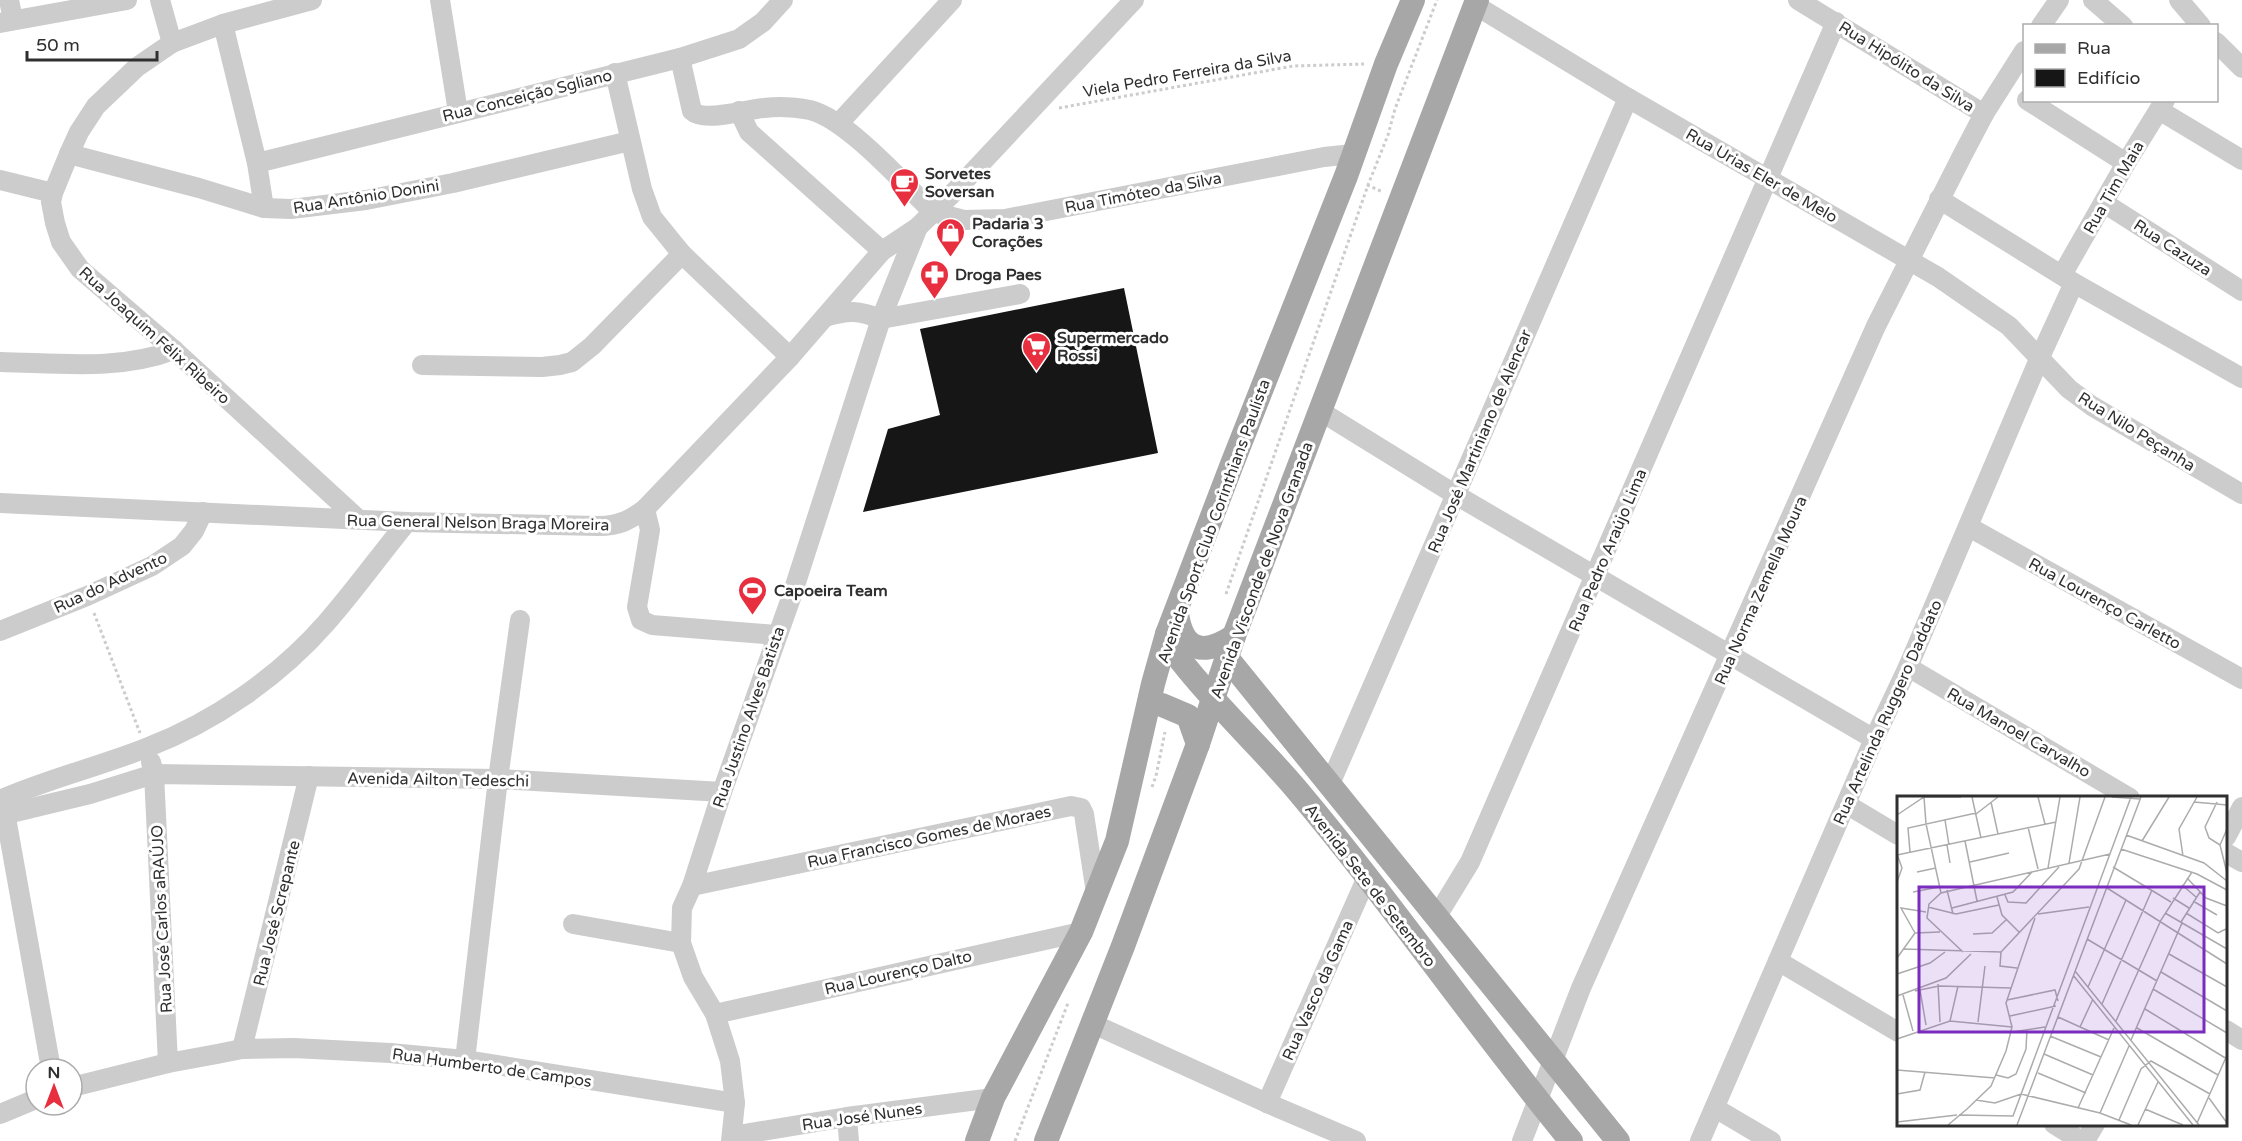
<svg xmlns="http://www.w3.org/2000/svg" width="2242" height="1141" viewBox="0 0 2242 1141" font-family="'Varela Round',sans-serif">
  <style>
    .building { fill: #161616 }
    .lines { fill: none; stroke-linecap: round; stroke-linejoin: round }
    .path { stroke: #ccc; stroke-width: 3; stroke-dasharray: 3 3; stroke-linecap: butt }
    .minor { stroke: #ccc; stroke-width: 20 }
    .major { stroke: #a7a7a7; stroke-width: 24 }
    .labels { text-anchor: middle; stroke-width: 6; stroke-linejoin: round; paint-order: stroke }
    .street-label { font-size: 16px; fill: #2f2f2f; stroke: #fff }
    .poi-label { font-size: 16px; font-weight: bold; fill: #2f2f2f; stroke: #fff; text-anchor: start }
    .inset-road { fill: none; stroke: #acacac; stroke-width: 1.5 }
    .view { fill: #7b2cbf; fill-opacity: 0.15; stroke: #7b2cbf; stroke-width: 3 }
    .inset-edge { fill: none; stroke: #2f2f2f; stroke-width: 3 }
  </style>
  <rect width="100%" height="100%" fill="#fff"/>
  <polygon class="building" points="1124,288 1158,453 863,512 888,429 940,415 920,329"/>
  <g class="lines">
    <g class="path">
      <polyline points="1059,108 1293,66 1364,64"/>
      <polyline points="1367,185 1383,192"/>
      <polyline points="1226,594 1368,185 1388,135 1395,109 1437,0"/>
      <polyline points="94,613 140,733"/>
      <polyline points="1152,787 1156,776 1165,732"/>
      <polyline points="1015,1141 1068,1003"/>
    </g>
    <g class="minor">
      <polyline points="9,0 13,20"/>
      <polyline points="160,0 172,43"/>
      <polyline points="312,0 223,24 172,43 137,67 96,106 79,132 69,154 53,193 51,202 55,223 61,242 80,269 174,350 358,519"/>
      <polyline points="440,0 458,112"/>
      <polyline points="1798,0 1984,114"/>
      <polyline points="2093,0 2123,26"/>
      <polyline points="2179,0 2201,26"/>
      <polyline points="1475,5 1628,98 1938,277 2009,326 2069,389 2092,406 2242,494"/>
      <polyline points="0,23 127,0"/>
      <polyline points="223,24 257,163 264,208"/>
      <polyline points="2041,26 2059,0"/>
      <polyline points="2216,42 2242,68"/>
      <path d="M680 58 692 111C705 123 747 109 764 108 779 106 795 107 810 110 847 119 904 184 933 212"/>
      <polyline points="615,73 642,189 652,217 682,254 790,357"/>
      <polyline points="2027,100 2126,163"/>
      <polyline points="2159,110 2242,160"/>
      <polyline points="739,111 749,132 882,251"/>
      <polyline points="839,123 952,0"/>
      <polyline points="69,154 199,188 264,208 291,209 366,200 453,183 630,141"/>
      <polyline points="257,163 680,58 739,39 763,22 783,0"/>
      <polyline points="0,180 53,193"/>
      <polyline points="1939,199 2074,283 2242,378"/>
      <polyline points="2104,203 2242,291"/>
      <polyline points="933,212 964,220 1005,219 1324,157 1353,154"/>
      <polyline points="2062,275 2126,163 2165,100"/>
      <path d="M825 317C848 310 859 310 881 319L1020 294"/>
      <path d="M0 362C58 363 119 371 174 350"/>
      <polyline points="422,365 542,367 560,365 572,362 592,346 682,254"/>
      <polyline points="1320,411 1456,495 1874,739"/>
      <path d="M0 503 407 522 599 526C619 526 630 520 645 509L790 357 882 251 918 227 955 191 1134 0"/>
      <polyline points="645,509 650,530 637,607 641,620 652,625 776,635"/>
      <polyline points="1969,527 2242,679"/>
      <polyline points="0,631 87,596 152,566 182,546 194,531 203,512"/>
      <polyline points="1908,667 2130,798"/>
      <polyline points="151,762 154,774 168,1063"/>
      <polyline points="1330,784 1628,98"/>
      <path d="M0 800C47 779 98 767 146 748 214 722 279 677 327 622 355 590 380 555 407 522"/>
      <polyline points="3,801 51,1069"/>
      <polyline points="1846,804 1898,835"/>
      <polyline points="0,814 7,814 90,794 154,774 498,779 722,792"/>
      <polyline points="2226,837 2242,807"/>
      <polyline points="2226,853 2242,862"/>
      <polyline points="692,886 1071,806 1081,808 1084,814 1096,893"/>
      <polyline points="1437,916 1470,862 1836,22"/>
      <polyline points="573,924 681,943"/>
      <polyline points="1778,961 1898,1032"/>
      <polyline points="715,1014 1081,932"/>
      <polyline points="1091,1023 1267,1103 1356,1141"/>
      <polyline points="2226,1030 2242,1040"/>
      <polyline points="242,1049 309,776"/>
      <polyline points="465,1060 498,779 520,620"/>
      <polyline points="72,1087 168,1063 217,1054 242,1049 294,1048 390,1053 465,1060 735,1103"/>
      <polyline points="1267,1103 1367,877"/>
      <polyline points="1715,1108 1771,1141"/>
      <polyline points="0,1114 36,1099"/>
      <polyline points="847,1117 849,1141"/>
      <polyline points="2054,1124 2081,1141"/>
      <polyline points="732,1136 847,1117 993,1098"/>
      <polyline points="731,1141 735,1103 730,1061 715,1014 693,977 681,943 682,908 692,886 722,792 791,598 881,319 918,227"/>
      <polyline points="1522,1141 1581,988 1876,326 1962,156 1984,114 2024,51"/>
      <polyline points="1700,1141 1874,739 1908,667 2040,357 2074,283"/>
      <polyline points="2085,1141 2095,1124"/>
    </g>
    <g class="major">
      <path d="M1177 614C1183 652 1204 656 1234 636"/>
      <path d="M1167 634 1175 652 1182 662C1217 707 1260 746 1297 790 1393 904 1477 1027 1571 1141"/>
      <polyline points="1228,659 1618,1141"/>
      <polyline points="1149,703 1162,705 1188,716 1198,744"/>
      <polyline points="977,1141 993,1098 1081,932 1117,841 1153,684 1167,634 1232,464 1346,176 1386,64 1413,0"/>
      <polyline points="1046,1141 1123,946 1198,744 1234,636 1477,0"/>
    </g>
  </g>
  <defs>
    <symbol id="cafe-pin" viewBox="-11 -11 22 30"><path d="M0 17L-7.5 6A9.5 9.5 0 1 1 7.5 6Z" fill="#e82f3f" stroke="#fff"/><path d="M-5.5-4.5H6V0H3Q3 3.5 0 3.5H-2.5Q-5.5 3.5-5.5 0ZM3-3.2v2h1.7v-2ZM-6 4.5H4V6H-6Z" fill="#fff"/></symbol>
    <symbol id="shop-pin" viewBox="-11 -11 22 30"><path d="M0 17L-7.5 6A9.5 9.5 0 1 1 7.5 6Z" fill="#e82f3f" stroke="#fff"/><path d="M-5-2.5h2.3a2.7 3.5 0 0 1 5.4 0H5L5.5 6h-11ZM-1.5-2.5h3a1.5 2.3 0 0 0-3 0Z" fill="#fff"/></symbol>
    <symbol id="pharmacy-pin" viewBox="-11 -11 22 30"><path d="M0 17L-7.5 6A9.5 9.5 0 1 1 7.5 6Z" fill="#e82f3f" stroke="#fff"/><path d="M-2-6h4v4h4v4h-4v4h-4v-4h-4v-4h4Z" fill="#fff"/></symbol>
    <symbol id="supermarket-pin" viewBox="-11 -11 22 30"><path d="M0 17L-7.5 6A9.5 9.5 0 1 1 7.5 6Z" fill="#e82f3f" stroke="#fff"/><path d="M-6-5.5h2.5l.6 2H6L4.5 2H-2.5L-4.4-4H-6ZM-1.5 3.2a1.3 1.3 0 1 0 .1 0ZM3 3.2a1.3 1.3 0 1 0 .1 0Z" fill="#fff"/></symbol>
    <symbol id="stadium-pin" viewBox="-11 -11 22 30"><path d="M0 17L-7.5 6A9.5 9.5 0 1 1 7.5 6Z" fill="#e82f3f" stroke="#fff"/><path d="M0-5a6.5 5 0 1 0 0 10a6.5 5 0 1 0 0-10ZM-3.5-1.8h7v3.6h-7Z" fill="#fff"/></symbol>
  </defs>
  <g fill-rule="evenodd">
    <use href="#cafe-pin" x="888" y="166" width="33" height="45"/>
    <use href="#shop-pin" x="934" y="216" width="33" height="45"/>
    <use href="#pharmacy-pin" x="918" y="258" width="33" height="45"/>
    <use href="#supermarket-pin" x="1020" y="330" width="33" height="45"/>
    <use href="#stadium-pin" x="736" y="574" width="33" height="45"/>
  </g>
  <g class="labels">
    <g class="street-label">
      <text transform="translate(1907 66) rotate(32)" y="6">Rua Hipólito da Silva</text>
      <text transform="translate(1187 73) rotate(-10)" y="6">Viela Pedro Ferreira da Silva</text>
      <text transform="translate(527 95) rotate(-14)" y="6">Rua Conceição Sgliano</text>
      <text transform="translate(1762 175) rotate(30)" y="6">Rua Urias Eler de Melo</text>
      <text transform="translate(2113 187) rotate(-60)" y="6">Rua Tim Maia</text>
      <text transform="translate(1143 192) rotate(-11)" y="6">Rua Timóteo da Silva</text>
      <text transform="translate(366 196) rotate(-9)" y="6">Rua Antônio Donini</text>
      <text transform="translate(2173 247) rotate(33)" y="6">Rua Cazuza</text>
      <text transform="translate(155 335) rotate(42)" y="6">Rua Joaquim Félix Ribeiro</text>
      <text transform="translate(2137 431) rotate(32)" y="6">Rua Nilo Peçanha</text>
      <text transform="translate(1479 441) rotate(-67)" y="6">Rua José Martiniano de Alencar</text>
      <text transform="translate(1213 521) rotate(-70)" y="6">Avenida Sport Club Corinthians Paulista</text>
      <text transform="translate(478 522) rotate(1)" y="6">Rua General Nelson Braga Moreira</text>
      <text transform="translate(1607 550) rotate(-67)" y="6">Rua Pedro Araújo Lima</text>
      <text transform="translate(1261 570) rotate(-70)" y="6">Avenida Visconde de Nova Granada</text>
      <text transform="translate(110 582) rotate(-25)" y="6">Rua do Advento</text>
      <text transform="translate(1760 590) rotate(-66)" y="6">Rua Norma Zemella Moura</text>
      <text transform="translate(2105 603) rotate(29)" y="6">Rua Lourenço Carletto</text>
      <text transform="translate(1887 712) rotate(-66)" y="6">Rua Artelinda Ruggero Daddato</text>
      <text transform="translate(748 717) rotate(-71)" y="6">Rua Justino Alves Batista</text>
      <text transform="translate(2019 732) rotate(30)" y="6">Rua Manoel Carvalho</text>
      <text transform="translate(438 779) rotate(1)" y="6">Avenida Ailton Tedeschi</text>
      <text transform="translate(929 836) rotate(-12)" y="6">Rua Francisco Gomes de Moraes</text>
      <text transform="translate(1371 885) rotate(52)" y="6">Avenida Sete de Setembro</text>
      <text transform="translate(276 913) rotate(-76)" y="6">Rua José Screpante</text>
      <text transform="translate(161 919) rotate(-93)" y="6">Rua José Carlos aRAÚJO</text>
      <text transform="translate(898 972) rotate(-13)" y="6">Rua Lourenço Dalto</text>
      <text transform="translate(1317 990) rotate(-66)" y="6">Rua Vasco da Gama</text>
      <text transform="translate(492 1067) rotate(8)" y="6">Rua Humberto de Campos</text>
      <text transform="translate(862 1116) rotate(-8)" y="6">Rua José Nunes</text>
    </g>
    <g class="poi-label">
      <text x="925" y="179">Sorvetes<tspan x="925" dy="18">Soversan</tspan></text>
      <text x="972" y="229">Padaria 3<tspan x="972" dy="18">Corações</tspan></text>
      <text x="955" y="280">Droga Paes</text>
      <text x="1057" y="343">Supermercado<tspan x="1057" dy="18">Rossi</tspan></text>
      <text x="774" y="596">Capoeira Team</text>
    </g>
  </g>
  <g transform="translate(1897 796)">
    <rect width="330" height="330" fill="#fff"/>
    <path class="inset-road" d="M27 1 29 28 44 97M75 1 84 42M141 1 148 28M215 1 243 3M94 6 101 38M297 6 330 9M320 6 308 31 312 42 323 49M79 18 101 1M0 19 27 1H64M48 24 52 49M131 31 141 73M330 33 323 49 330 77M229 39 307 67 330 85M68 45 80 105M245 45 272 1M50 49 53 67M224 53 300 78 330 94M13 56 11 32 79 17M0 58 5 72 0 86M0 59 159 26M286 60 282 33 300 1M73 66 112 57M172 67 183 1M216 71 274 106M151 72 163 1M20 76 39 72M290 82 309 102 330 110M285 89 299 101M210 92 330 168M50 94 56 118M16 96 42 91M108 99 111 106 129 107 162 71M100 101 105 119 122 136M276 102 292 112M296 105 320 119M31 111 59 118 102 109M55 112 116 96 135 76M268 117 330 153M289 117 321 137 329 133M141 118 192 111M284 126 303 96M18 137 4 112 29 116M18 137 43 136M76 138 95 137 109 124M190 143 260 185M6 153 104 156 182 73 208 1M66 156 30 122 32 108 44 97 213 58M104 156 103 170 120 172M272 158 330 191M0 162 18 137M178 175 302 329M264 176 330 215M0 178 33 167 48 156M176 179 296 329M41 188 43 226M191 191 229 104M256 193 330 237M23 194 29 229M18 195 42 190 114 192M6 199 16 235M0 200 49 182 74 158M110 204 158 194 161 205M205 208 255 94M248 213 330 263M113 220 159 210M161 221 212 244M53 225 61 190M219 225 264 124 295 76M81 226 88 170M183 231 196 203M240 232 321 279M115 236 148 231M153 240 204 261M0 243 53 225 115 231M234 244 285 127M147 258 196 279M0 274 98 282M141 277 189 297M99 279 111 282 119 278 129 253 130 233M0 298 23 294 28 276M312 302 330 327M79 304 98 307 124 298 203 317 234 329M181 312 217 232M70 313 94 290 109 255 115 231 109 207 138 122M248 313 286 329M203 317 232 250M62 319 116 320 234 1M222 324 244 273 254 265 313 298M0 326 60 319M300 327 330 259M51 329 70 313M120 329 244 1M241 329 261 286"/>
    <path class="view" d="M22 91H307V236H22Z"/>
    <rect width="330" height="330" class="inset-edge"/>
  </g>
  <rect x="2023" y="24" width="195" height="78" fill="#ffffff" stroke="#acacac" stroke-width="1.5"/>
  <rect x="2035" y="44" width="30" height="9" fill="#a7a7a7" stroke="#acacac" stroke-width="1.5"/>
  <text x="2077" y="54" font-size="18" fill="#2f2f2f">Rua</text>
  <rect x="2035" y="69" width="30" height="18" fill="#161616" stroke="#acacac" stroke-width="1.5"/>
  <text x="2077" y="84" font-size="18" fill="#2f2f2f">Edifício</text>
  <g transform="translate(54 1087)"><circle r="28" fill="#ffffff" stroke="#acacac" stroke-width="1.5"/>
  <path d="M0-4.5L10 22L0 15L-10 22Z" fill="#e82f3f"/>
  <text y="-9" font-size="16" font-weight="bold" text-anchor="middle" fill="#2f2f2f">N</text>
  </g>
  <path d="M27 51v9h130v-9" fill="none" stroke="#2f2f2f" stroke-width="3"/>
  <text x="36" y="51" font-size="18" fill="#2f2f2f" stroke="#ffffff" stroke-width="4.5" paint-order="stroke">50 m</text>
</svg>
